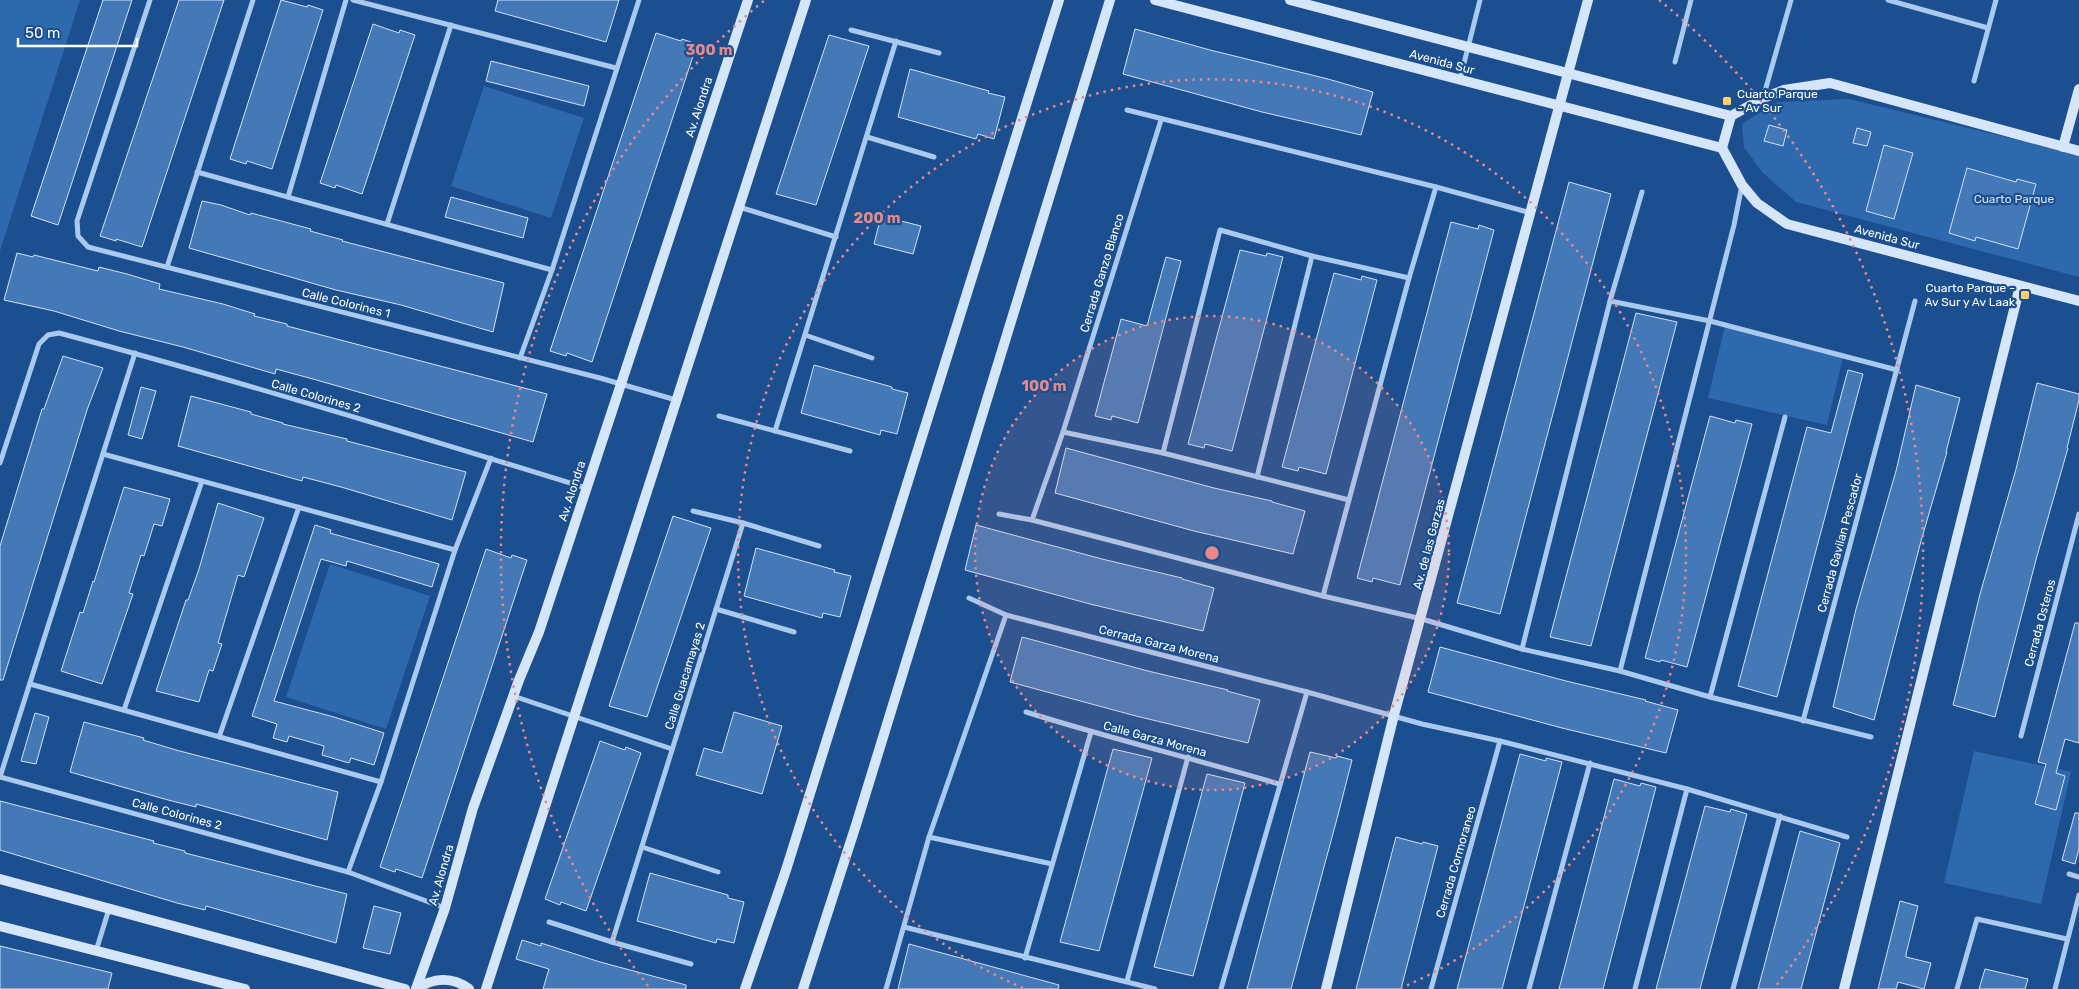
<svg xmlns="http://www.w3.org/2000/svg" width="2079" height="989" viewBox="0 0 2079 989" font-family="Rubik,sans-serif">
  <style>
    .green { fill: #2e69ad }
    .building { fill: #4478b7; stroke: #cfe3fa }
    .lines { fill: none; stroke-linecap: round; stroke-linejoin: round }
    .street { stroke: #a9c9ee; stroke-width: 5 }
    .secondary { stroke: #d6e6fa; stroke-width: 10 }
    .ring { fill: none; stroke: #e88989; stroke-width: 2.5; stroke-dasharray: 2.5 5 }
    .poi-dot { fill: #ffd166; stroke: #1b4f8f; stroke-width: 2 }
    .labels { text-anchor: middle; stroke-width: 4.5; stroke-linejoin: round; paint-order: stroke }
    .street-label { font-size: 12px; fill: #fff; stroke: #1b4f8f }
    .poi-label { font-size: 12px; fill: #fff; stroke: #1b4f8f; text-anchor: start }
    .park-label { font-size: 12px; fill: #cfe3fa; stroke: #1b4f8f }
    .centre { fill: #e88989; stroke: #1b4f8f; stroke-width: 2.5 }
    .ring-label { font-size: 15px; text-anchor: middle; font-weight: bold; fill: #e88989; stroke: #1b4f8f; stroke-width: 4.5; stroke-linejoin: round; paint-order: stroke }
  </style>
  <rect width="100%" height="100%" fill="#1b4f8f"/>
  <g class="green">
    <polygon points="0,0 80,0 0,251"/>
    <polygon points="484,86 584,118 551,218 451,186"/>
    <polygon points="1849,99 2079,155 2079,277 1796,202 1762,172 1744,147 1742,124 1777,102"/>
    <polygon points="1725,326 1844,353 1827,425 1708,398"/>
    <polygon points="330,564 430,596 386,729 286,697"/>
    <polygon points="1974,751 2071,772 2041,904 1944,883"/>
  </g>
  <g class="building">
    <polygon points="103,0 132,0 58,225 31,216"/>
    <polygon points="179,0 224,0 142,247 116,239 116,241 100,236"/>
    <polygon points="281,0 307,7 308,5 323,10 272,169 247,161 246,164 230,159"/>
    <polygon points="498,0 619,0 606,42 495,11"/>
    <polygon points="373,24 399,33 400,30 415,35 362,194 336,185 335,188 320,183"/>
    <polygon points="1135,29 1210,50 1328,79 1373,92 1361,135 1262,112 1123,74"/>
    <polygon points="656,33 681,41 682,39 697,44 592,362 567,353 566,356 550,351"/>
    <polygon points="829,35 869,46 816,205 776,194"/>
    <polygon points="491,61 589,86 584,106 486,81"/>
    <polygon points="910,69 989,91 988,93 1005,97 994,139 978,134 976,139 898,117"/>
    <polygon points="1769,125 1787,130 1783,146 1764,141"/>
    <polygon points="1857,128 1871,132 1867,146 1853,143"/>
    <polygon points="1884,145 1913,153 1894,219 1866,211"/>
    <polygon points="1967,168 2016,182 2017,179 2036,184 2018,249 1976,237 1975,241 1949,233"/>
    <polygon points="1569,182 1611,194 1500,614 1457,603"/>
    <polygon points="451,197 528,218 523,238 445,217"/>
    <polygon points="202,201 221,205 250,215 251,213 311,229 310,231 343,240 342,241 504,283 493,332 401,305 336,290 189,248"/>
    <polygon points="881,216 921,226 913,254 874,244"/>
    <polygon points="1451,222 1478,229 1479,225 1494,230 1400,585 1373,578 1372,582 1357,578"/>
    <polygon points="1240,250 1266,256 1267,253 1283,257 1232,451 1205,444 1204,448 1188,444"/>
    <polygon points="17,253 33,257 34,255 98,271 99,267 127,274 160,284 159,289 223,304 255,314 254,316 287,324 287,326 547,394 533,442 313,379 276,369 275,374 183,347 119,331 54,311 4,300"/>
    <polygon points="1166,257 1181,261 1138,423 1112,416 1111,420 1095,416 1121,319 1147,326"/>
    <polygon points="1334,273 1361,280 1362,276 1377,280 1326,474 1299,467 1298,471 1282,467"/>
    <polygon points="1636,313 1677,322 1591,646 1550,637"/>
    <polygon points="63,356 103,368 87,410 3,680 0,680 0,546 42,409 44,409"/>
    <polygon points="814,365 892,387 892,389 908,393 897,434 881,430 880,435 801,413"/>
    <polygon points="1848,370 1863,374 1777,697 1738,686 1807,427 1831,433"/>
    <polygon points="2037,383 2079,394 2079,400 2067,448 2068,448 2037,556 1995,717 1953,705 1980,594 2016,469"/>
    <polygon points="1916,385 1960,398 1946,452 1947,452 1921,541 1874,720 1833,707 1856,609 1896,471"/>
    <polygon points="141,387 156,391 142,439 128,435"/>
    <polygon points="191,396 251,412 251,414 283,423 283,424 347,439 347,441 466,472 452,520 341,487 303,477 302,481 178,446"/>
    <polygon points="1710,416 1735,423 1736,420 1752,424 1687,667 1661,660 1660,662 1645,658"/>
    <polygon points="1066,448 1214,488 1272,501 1272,502 1305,511 1293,554 1194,531 1055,493"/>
    <polygon points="124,487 170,499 162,526 154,524 144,556 141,555 129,593 133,594 102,684 61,671 80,612 83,613 93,581 94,582"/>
    <polygon points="218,503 264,518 244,577 238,575 218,643 222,644 213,671 209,670 199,702 156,691 186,600 188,600 199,569"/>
    <polygon points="673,516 711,528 647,717 609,706"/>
    <polygon points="315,525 331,530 330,533 439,564 432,587 347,561 346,566 321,559 274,701 334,717 384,733 374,765 351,758 349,763 322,755 324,746 289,736 287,742 273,738 277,724 252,716"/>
    <polygon points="976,525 1102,559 1182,578 1182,579 1214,588 1203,631 1090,604 965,570"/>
    <polygon points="756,548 835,570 834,572 851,576 840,617 823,613 822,618 744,596"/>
    <polygon points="486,549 511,558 512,555 527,560 422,878 396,869 395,872 380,867"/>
    <polygon points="2075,623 2079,623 2079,743 2065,739 2056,773 2065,776 2056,810 2035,804 2046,764 2038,762"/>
    <polygon points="1022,637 1148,671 1228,690 1227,691 1260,700 1248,743 1136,716 1010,682"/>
    <polygon points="1440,647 1566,681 1646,700 1645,701 1678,710 1666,753 1562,728 1428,692"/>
    <polygon points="734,712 782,726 762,794 696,775 704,748 722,753"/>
    <polygon points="35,713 49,717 36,764 21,761"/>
    <polygon points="84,722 144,738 143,740 176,750 338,792 327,840 196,804 196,807 168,800 70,772"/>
    <polygon points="600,741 625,750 626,747 641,753 586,911 561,902 560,905 545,899"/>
    <polygon points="1113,749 1152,758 1099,951 1060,942"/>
    <polygon points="1310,752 1336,758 1337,756 1352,760 1338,815 1291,989 1247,989"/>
    <polygon points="1520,754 1546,761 1546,758 1562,762 1502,989 1457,989"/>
    <polygon points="1207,774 1245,783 1193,976 1154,967"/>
    <polygon points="1614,779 1640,786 1641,783 1656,787 1622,917 1603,989 1559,989"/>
    <polygon points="0,801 154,841 153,843 185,851 185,853 347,894 336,943 206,906 205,910 177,903 0,850"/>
    <polygon points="1705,806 1730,812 1731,809 1747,814 1700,989 1656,989"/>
    <polygon points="2075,813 2079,813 2079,849 2075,864 2062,860"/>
    <polygon points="1800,831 1840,843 1801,989 1758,989"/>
    <polygon points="1396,837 1422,844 1423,842 1438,846 1401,989 1356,989"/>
    <polygon points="650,873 728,895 728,898 744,902 734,943 717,939 716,943 637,921"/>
    <polygon points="1900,901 1918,906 1906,954 1906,957 1931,963 1924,989 1898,982 1896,989 1878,989"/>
    <polygon points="374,906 401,913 390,954 363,948"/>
    <polygon points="522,940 541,946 541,943 600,962 686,985 686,989 543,989 549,969 516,959"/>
    <polygon points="909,944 1059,985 1058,989 898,989"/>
    <polygon points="0,946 112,973 108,989 0,989"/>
    <polygon points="1985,969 2028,979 2025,989 1979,989"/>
  </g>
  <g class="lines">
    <g class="street">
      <polyline points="150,0 77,221 78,236 88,247 600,378 676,400"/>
      <polyline points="353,0 616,68"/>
      <polyline points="1888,0 1988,28"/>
      <polyline points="851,30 939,53"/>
      <polyline points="1675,62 1691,0"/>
      <polyline points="1460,79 1480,0"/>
      <polyline points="1974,81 1996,0"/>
      <polyline points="1763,98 1791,0"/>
      <polyline points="1127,110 1436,187 1531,213"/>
      <polyline points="867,137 934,157"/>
      <polyline points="197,172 552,270"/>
      <polyline points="288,197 346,0"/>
      <polyline points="739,207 836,237"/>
      <polyline points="387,224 451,25"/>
      <polyline points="167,267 253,0"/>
      <polyline points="1610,301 1710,321 1897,370"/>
      <polyline points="805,335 872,358"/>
      <polyline points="520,358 552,270 639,0"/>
      <polyline points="719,416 850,451"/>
      <polyline points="775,431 896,41"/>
      <polyline points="1063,432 1163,453 1349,500"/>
      <polyline points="1163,453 1220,230 1312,256 1409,278"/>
      <polyline points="103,454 455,550"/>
      <path d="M0 463 39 344 48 335 59 333C236 380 411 434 586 488"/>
      <polyline points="1257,477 1312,256"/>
      <polyline points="693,511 743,523 819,546"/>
      <polyline points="999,514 1032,520 1323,596 1422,619 1522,649 1620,671 1710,697 1871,737"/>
      <polyline points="1032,520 1063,432 1161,120"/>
      <polyline points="1323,596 1409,278 1436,187"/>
      <polyline points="969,598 1006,615 1307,692 1422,724 1500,741 1687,789 1847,837"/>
      <polyline points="716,609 794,632"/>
      <polyline points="1522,649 1610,301 1642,192"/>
      <polyline points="1620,671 1734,225 1742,185"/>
      <polyline points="30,684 381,782"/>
      <polyline points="513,696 672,749"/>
      <polyline points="1710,697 1785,417"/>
      <polyline points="124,710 202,481"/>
      <path d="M1026 712C1109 738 1195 759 1279 784"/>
      <polyline points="1803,721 1915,301"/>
      <polyline points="2021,736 2079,514"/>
      <polyline points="219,737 299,507"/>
      <polyline points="0,777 348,872 445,908"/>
      <polyline points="0,777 135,353"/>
      <polyline points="929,837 1052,864"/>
      <polyline points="642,847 718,872"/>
      <polyline points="348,872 381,782 455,550 491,458"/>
      <polyline points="2069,874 2079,877"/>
      <polyline points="549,922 612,942 691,964"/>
      <polyline points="904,927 1155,989"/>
      <polyline points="612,942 743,523"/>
      <polyline points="96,951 109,909"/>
      <polyline points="1025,958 1091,732"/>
      <polyline points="1127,981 1188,757"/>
      <polyline points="886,989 929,837 1006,615"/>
      <polyline points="1221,989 1307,692"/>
      <polyline points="1431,989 1500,741"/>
      <polyline points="1529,989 1590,763"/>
      <polyline points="1635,989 1687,789"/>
      <polyline points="1733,989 1780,816"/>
      <polyline points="1957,989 1977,919 2067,939"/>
      <polyline points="2055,989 2079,895"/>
    </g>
    <g class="secondary">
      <polyline points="1155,0 1722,148"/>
      <polyline points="1290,0 1731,116 1763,98 1784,90 1830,83 2079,151"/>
      <polyline points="1731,116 1722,148 1742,185 1757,203 1787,224 2079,301"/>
      <polyline points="2063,147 2079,89"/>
      <polyline points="0,879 405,989"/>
      <polyline points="0,926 245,989"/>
      <polyline points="416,989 445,908 473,808 519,680 539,632 748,0"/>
      <path d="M416 989C433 978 452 976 469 989"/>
      <polyline points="486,989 806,0"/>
      <polyline points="745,989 786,870 1059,0"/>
      <polyline points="803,989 856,825 1110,0"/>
      <polyline points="1326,989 1394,715 1588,0"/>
      <polyline points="1844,989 2020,286"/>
    </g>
  </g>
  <circle cx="1212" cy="553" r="237" fill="#e88989" fill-opacity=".12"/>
  <g class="ring">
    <circle cx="1212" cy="553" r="237"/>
    <path d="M1023 988A474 474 0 1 1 1401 988"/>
    <path d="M648 986A711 711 0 0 1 765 0M1659 0A711 711 0 0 1 1776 986"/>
  </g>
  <g class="poi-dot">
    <rect x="1722" y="96" width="10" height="10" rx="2.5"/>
    <rect x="2020" y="290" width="10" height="10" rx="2.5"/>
  </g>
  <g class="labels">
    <g class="street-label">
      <text transform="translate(1442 62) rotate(15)" y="4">Avenida Sur</text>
      <text transform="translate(699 107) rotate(-72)" y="4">Av. Alondra</text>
      <text transform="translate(1887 237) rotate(15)" y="4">Avenida Sur</text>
      <text transform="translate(1102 273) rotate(-73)" y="4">Cerrada Ganzo Blanco</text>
      <text transform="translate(346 303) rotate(14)" y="4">Calle Colorines 1</text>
      <text transform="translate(316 396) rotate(16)" y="4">Calle Colorines 2</text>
      <text transform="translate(572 491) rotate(-72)" y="4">Av. Alondra</text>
      <text transform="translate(1840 543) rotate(-75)" y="4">Cerrada Gavilan Pescador</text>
      <text transform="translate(1429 544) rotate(-75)" y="4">Av. de las Garzas</text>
      <text transform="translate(2040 623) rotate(-75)" y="4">Cerrada Osteros</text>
      <text transform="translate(1159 644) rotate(14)" y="4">Cerrada Garza Morena</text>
      <text transform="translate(685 676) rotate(-73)" y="4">Calle Guacamayas 2</text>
      <text transform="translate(1155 739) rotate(15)" y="4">Calle Garza Morena</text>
      <text transform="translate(177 814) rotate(15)" y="4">Calle Colorines 2</text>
      <text transform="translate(1456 862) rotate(-74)" y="4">Cerrada Cormoraneo</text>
      <text transform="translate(441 875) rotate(-74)" y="4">Av. Alondra</text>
    </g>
    <g class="poi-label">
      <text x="1737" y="98">Cuarto Parque<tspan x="1737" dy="14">- Av Sur</tspan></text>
      <text x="2015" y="292" text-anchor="end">Cuarto Parque -<tspan x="2015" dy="14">Av Sur y Av Laak</tspan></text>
    </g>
    <g class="park-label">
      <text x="2014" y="203">Cuarto Parque</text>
    </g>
  </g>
  <circle cx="1212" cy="553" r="8" class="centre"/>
  <g class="ring-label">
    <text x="709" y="55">300 m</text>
    <text x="877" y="223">200 m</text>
    <text x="1044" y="391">100 m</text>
  </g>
  <path d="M18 38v8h119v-8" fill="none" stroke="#ffffff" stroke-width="2.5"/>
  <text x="25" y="38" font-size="15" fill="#ffffff" stroke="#1b4f8f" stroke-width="4" paint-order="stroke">50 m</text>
</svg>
